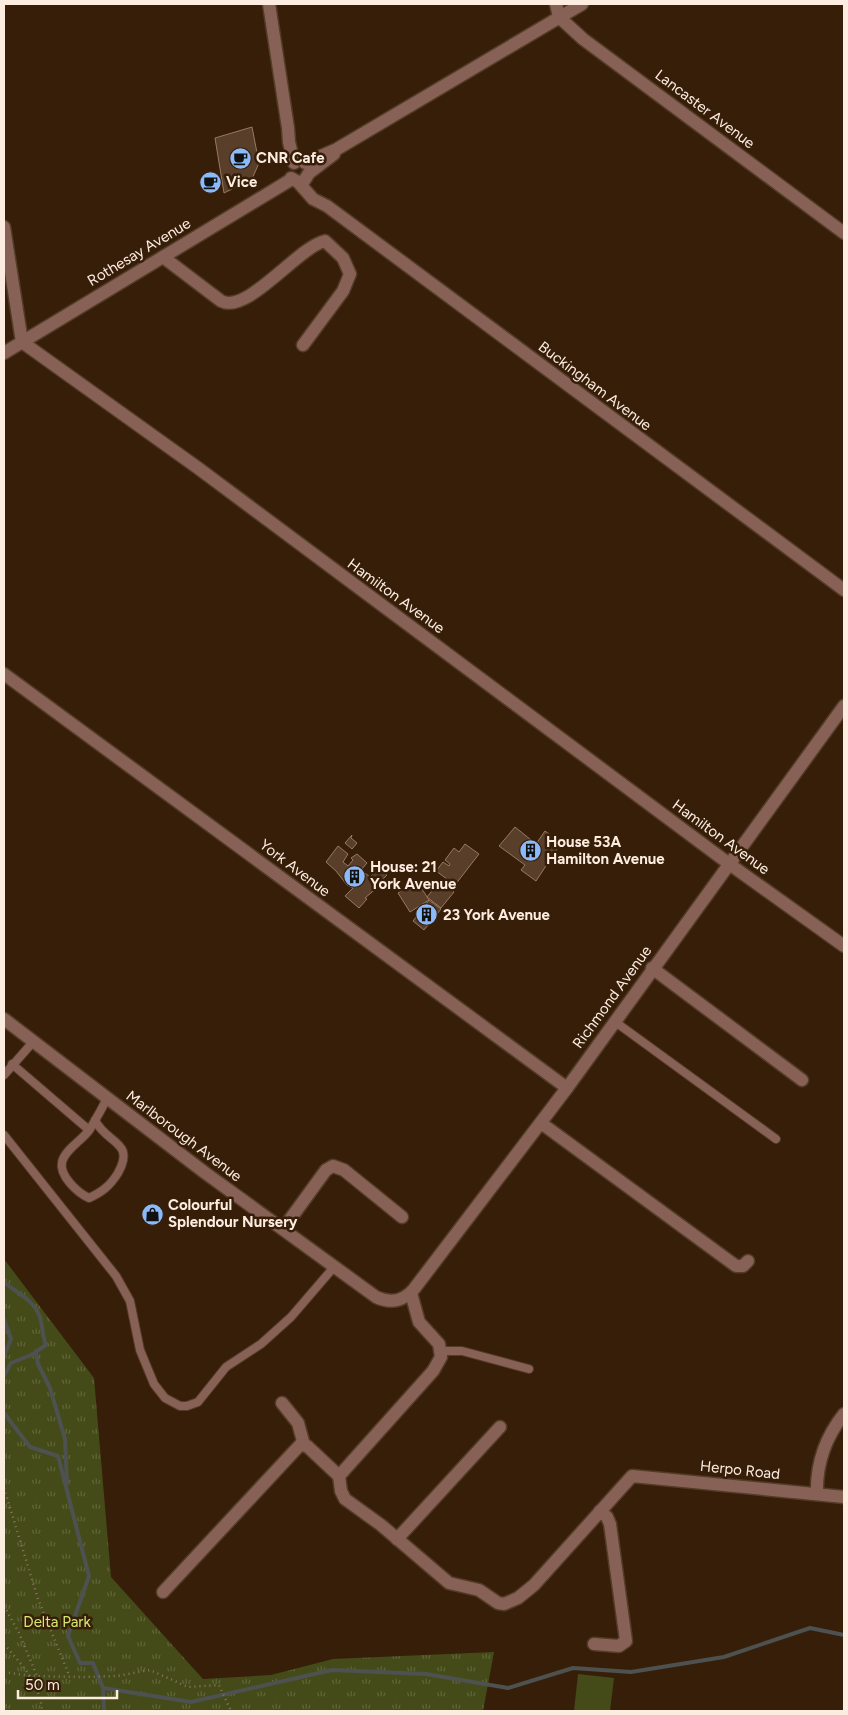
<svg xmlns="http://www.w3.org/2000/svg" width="848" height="1715" viewBox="0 0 848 1715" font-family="Figtree,sans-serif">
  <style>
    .grass { fill: url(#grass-tufts) }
    .pitch { fill: #444b18 }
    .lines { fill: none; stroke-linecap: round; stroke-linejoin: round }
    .stream { stroke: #4d514f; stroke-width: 4 }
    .building { fill: #593f2a; stroke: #977963 }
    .lane-casing { stroke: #523b27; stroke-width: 10 }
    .street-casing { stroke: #523b27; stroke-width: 15 }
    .path { stroke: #8b7665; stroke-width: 2.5; stroke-dasharray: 1 4; stroke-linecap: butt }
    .lane { stroke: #876156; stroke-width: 8 }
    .street { stroke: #876156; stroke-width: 12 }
    .labels { text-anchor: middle; stroke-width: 5; stroke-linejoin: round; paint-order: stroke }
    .street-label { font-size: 15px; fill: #fdece0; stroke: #361e09 }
    .poi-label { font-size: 15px; font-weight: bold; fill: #fdece0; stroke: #361e09; text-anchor: start }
    .park-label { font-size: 15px; fill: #d7ea6f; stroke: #361e09 }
  </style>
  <defs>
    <pattern id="grass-tufts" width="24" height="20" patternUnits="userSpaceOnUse" patternTransform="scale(1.25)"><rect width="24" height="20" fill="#444b18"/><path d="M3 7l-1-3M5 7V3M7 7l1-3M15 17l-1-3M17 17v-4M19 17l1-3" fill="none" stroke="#606539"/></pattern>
  </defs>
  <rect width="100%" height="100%" fill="#361e09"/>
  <polygon class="grass" points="4,1259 94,1378 111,1577 203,1679 271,1675 333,1659 494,1652 483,1711 4,1711"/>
  <polygon class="pitch" points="578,1674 614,1678 610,1711 574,1711"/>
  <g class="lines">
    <g class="stream">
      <path d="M4 1282C18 1294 33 1299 40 1317 43 1326 42 1336 46 1345L31 1355 11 1363 4 1376"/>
      <polyline points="4,1319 11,1339 4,1356"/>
      <polyline points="36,1351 38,1364 50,1388 65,1439 67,1484"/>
      <polyline points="4,1413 30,1447 58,1456 89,1576 68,1636 80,1663 93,1663 103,1688 104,1711"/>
      <polyline points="103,1688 191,1702 332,1670 426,1674 508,1688 573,1668 631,1672 724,1657 810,1628 844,1635"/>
    </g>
  </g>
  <g class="building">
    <polygon points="252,127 259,163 252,179 224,193 215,138"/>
    <polygon points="515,827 536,844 545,831 561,843 536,881 521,870 525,865 499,846"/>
    <polygon points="352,835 351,838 357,843 352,849 345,843"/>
    <polygon points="465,844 479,854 455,885 436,871 443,862 449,866 450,864 445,860 454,848 459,852"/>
    <polygon points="338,846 348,854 343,862 348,866 353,860 351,858 357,854 367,863 361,870 370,877 379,868 387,875 383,879 385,881 365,898 367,899 359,908 345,896 353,888 347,885 336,871 326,862"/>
    <polygon points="417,881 429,900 410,912 398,893"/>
    <polygon points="440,881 454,892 441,908 427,897"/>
    <polygon points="429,900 441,909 424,930 413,921"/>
  </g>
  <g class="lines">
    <defs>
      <g id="lane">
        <polyline points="614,1021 776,1139"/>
        <polyline points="12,1064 89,1130"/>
        <polyline points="4,1075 33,1042"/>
        <path d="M95 1120C106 1144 136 1141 118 1173 110 1186 102 1192 89 1198 78 1193 59 1176 62 1162 65 1149 83 1140 90 1129 96 1119 102 1109 107 1098"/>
        <polyline points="4,1135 116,1276 130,1301 140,1350 154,1384 165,1398 180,1406 187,1406 198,1402 226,1367 261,1344 291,1317 334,1267"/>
        <polyline points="441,1351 462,1351 529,1369"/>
      </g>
      <g id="street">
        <polyline points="269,4 288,128 289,142 294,163"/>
        <polyline points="556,4 559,17 583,39 844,233"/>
        <polyline points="305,163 337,149 582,4"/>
        <polyline points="291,178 298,182 304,181 309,173 334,154"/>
        <polyline points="298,182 313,199 327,206 844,590"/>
        <polyline points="4,227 22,342 198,468 728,863 844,946"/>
        <path d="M163 257 221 301C247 315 298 247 325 241L343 258 350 274 343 291 303 345"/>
        <polyline points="4,353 292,179"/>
        <polyline points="4,674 567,1088"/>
        <polyline points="652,968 802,1080"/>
        <path d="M4 1019 204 1172 376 1297C391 1304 404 1301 414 1289L567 1088 844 706"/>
        <polyline points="541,1123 736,1266 743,1266 748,1261"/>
        <polyline points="283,1229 326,1170 333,1166 344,1170 402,1217"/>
        <polyline points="411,1293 419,1322 439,1344 441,1357 433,1371 339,1476 341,1491 345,1499 381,1525 449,1583 479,1590 498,1603 504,1604 518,1598 534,1585 632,1476 844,1497"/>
        <polyline points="282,1403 298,1423 304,1445"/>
        <path d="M817 1494C816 1464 825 1438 844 1414"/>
        <polyline points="397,1539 500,1427"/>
        <polyline points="163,1592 300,1445 307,1446 339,1476"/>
        <polyline points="594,1644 619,1646 626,1641 610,1524 607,1517 600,1511"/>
      </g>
    </defs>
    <use href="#lane" class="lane-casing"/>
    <use href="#street" class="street-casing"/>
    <g class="path">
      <polyline points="4,1488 38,1599 69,1675"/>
      <polyline points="4,1606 19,1633 37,1676"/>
      <path d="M4 1644C21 1664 40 1683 42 1711"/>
      <polyline points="4,1672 31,1676 84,1677 117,1676 150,1670 188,1687 219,1685 231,1711"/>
      <polyline points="4,1706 7,1711"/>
    </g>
    <use href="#lane" class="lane"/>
    <use href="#street" class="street"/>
  </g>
  <defs>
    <symbol id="cafe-disc" viewBox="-11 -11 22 22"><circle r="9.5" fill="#8abafc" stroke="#361e09"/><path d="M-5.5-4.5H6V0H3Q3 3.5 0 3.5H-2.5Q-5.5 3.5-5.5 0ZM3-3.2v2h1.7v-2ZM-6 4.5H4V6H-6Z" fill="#111"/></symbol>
    <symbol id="building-disc" viewBox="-11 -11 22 22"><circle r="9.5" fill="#8abafc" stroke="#361e09"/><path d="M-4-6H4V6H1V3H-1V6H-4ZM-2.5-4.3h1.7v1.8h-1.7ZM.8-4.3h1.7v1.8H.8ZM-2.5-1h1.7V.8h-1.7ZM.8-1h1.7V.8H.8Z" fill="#111"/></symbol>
    <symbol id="shop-disc" viewBox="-11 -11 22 22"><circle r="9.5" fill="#8abafc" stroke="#361e09"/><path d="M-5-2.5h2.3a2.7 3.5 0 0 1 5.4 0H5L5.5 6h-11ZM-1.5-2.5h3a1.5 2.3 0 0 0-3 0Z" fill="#111"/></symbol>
  </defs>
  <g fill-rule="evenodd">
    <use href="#cafe-disc" x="228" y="146" width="25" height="25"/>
    <use href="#cafe-disc" x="198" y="170" width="25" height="25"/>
    <use href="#building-disc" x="518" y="838" width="25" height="25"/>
    <use href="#building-disc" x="342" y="864" width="25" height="25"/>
    <use href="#building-disc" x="414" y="902" width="25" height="25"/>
    <use href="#shop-disc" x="140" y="1202" width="25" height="25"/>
  </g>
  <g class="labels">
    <g class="street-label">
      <text transform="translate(705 109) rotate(37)" y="5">Lancaster Avenue</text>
      <text transform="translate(139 252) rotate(-31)" y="5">Rothesay Avenue</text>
      <text transform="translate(595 386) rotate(37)" y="5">Buckingham Avenue</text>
      <text transform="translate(396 596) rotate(36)" y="5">Hamilton Avenue</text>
      <text transform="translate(721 837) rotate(36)" y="5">Hamilton Avenue</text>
      <text transform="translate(295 868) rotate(37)" y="5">York Avenue</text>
      <text transform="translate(612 997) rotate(-54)" y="5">Richmond Avenue</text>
      <text transform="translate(184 1136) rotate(37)" y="5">Marlborough Avenue</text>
      <text transform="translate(740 1470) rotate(6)" y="5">Herpo Road</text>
    </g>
    <g class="poi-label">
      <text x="256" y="163">CNR Cafe</text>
      <text x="226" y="187">Vice</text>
      <text x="546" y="847">House 53A<tspan x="546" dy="17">Hamilton Avenue</tspan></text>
      <text x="370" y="872">House: 21<tspan x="370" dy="17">York Avenue</tspan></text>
      <text x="443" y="920">23 York Avenue</text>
      <text x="168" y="1210">Colourful<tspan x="168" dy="17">Splendour Nursery</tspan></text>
    </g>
    <g class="park-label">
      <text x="57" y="1627">Delta Park</text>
    </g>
  </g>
  <rect width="848" height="1715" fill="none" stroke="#fdece0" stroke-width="10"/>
  <path d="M18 1690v8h99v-8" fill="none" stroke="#fdece0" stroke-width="2.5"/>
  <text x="25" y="1690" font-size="15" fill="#fdece0" stroke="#361e09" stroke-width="4" paint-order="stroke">50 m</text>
</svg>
